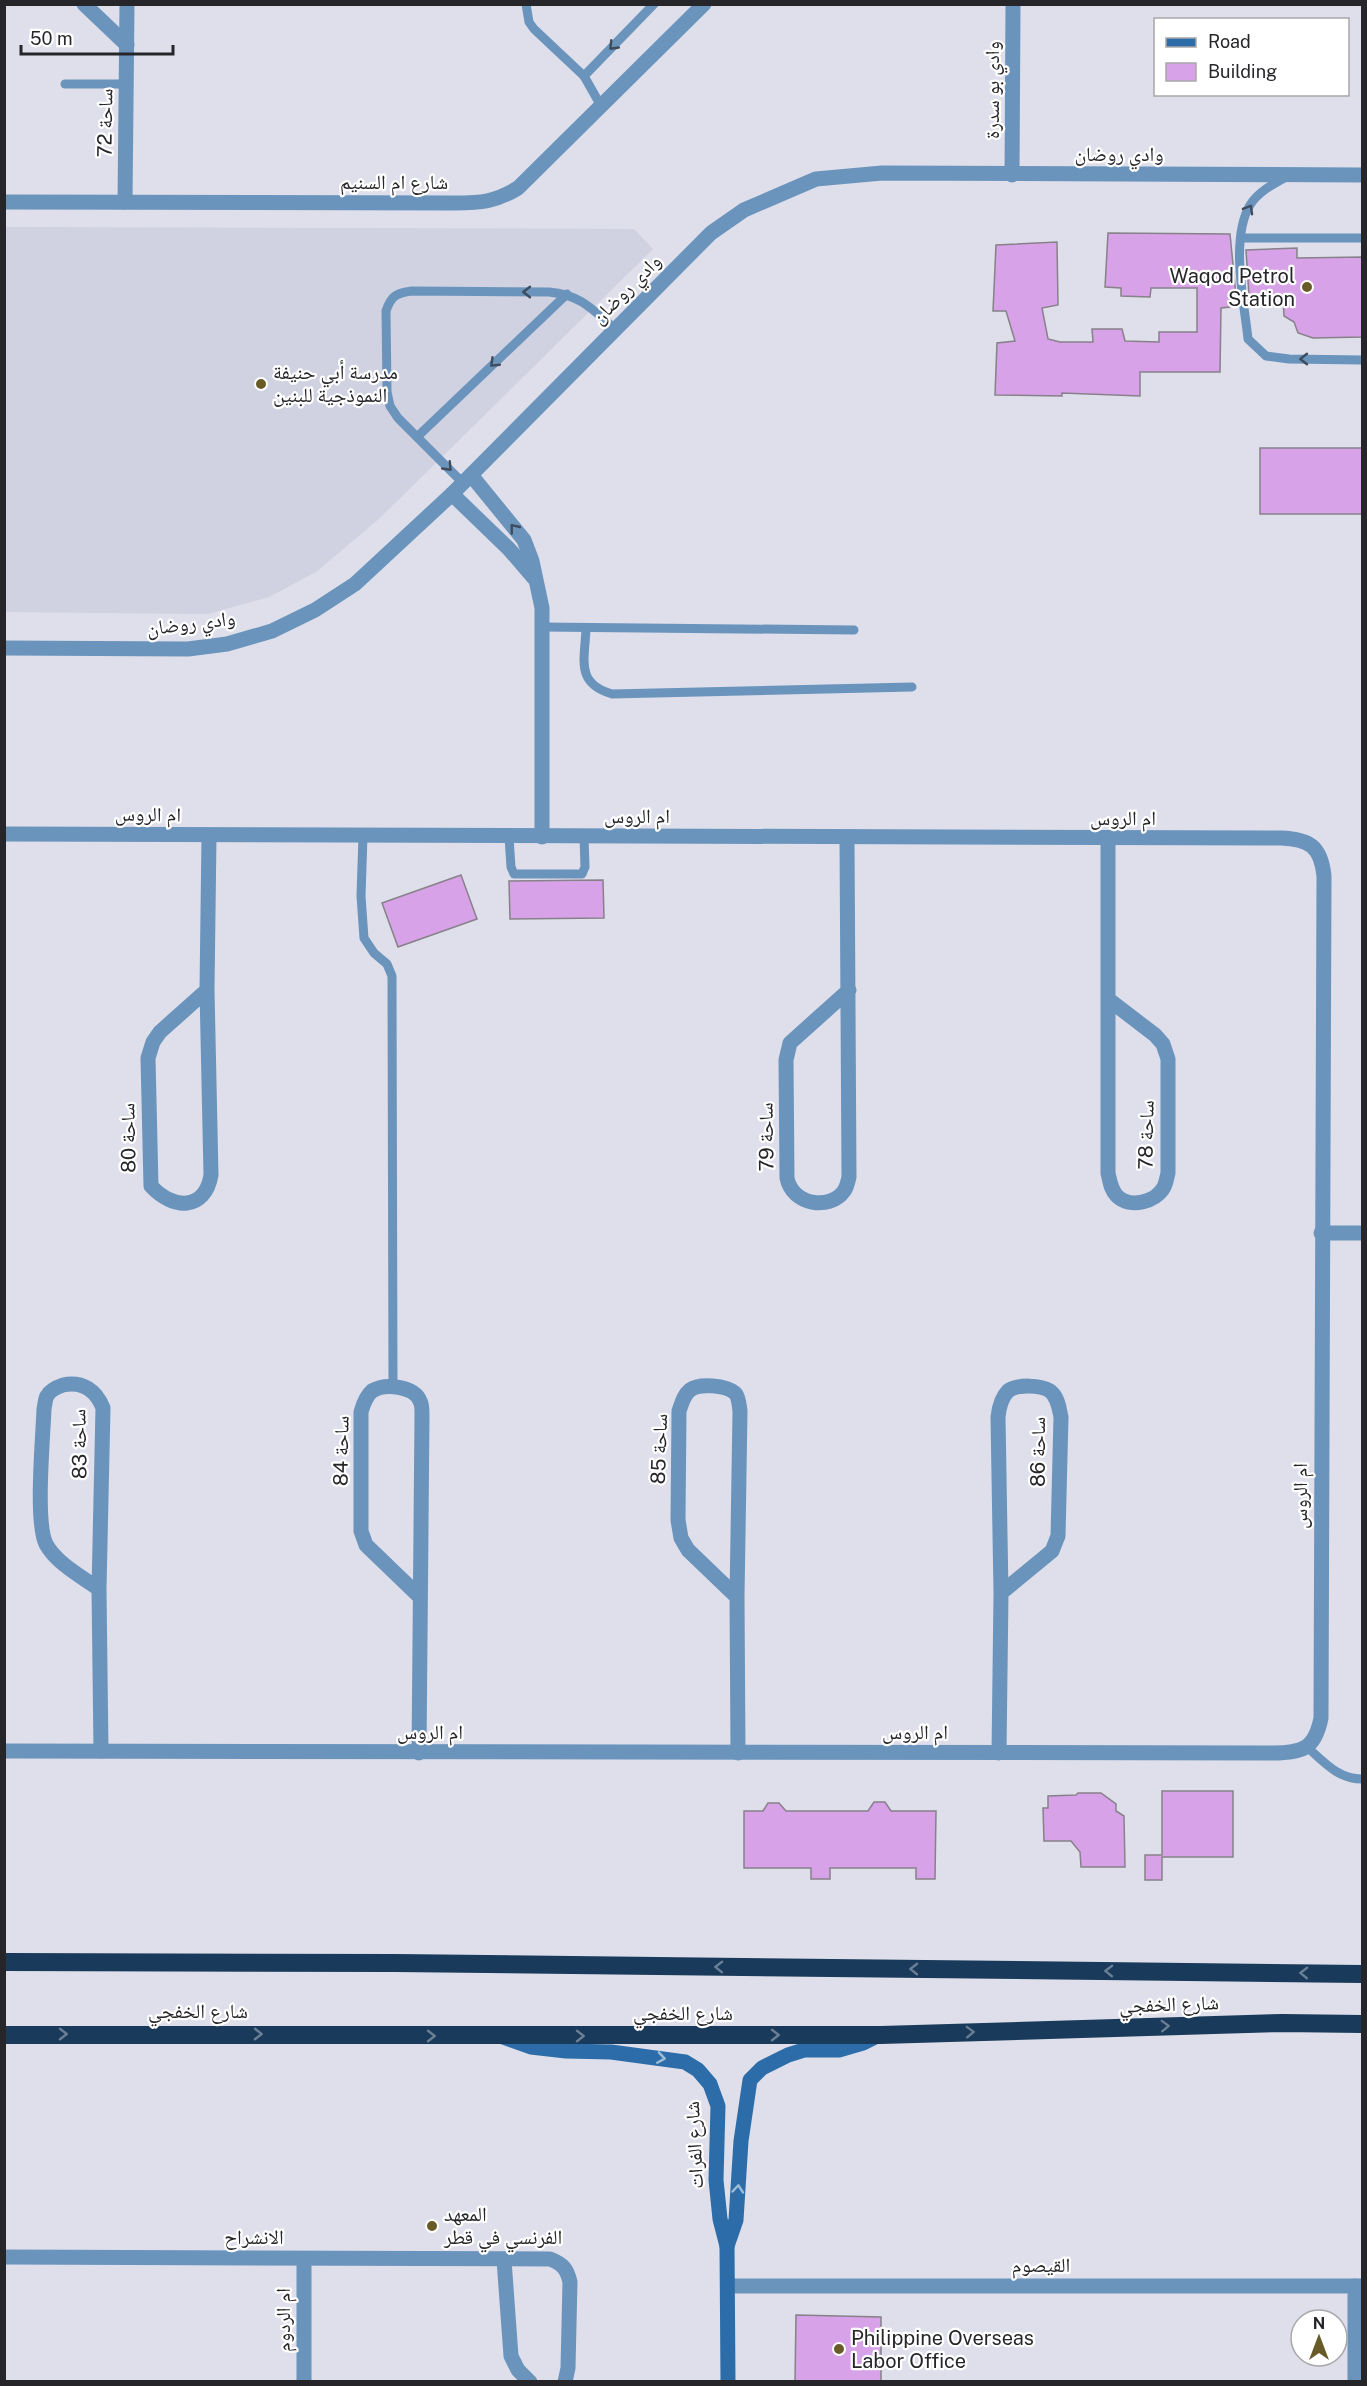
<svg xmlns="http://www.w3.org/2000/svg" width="1367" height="2386" viewBox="0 0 1367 2386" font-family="'Public Sans','Noto Naskh Arabic',sans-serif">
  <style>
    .built { fill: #d0d1e1 }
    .building { fill: #d7a2e7; stroke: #878189; stroke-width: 1.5 }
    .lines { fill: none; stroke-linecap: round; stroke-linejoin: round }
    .lane { stroke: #6b94bd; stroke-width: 9 }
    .street { stroke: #6b94bd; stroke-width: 15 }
    .secondary { stroke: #2c6da9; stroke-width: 15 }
    .highway { stroke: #193a5a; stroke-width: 18 }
    .oneway { stroke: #3e4c5d }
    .oneway2 { stroke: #6a7f94 }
    .oneway3 { stroke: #a0bdd8 }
    .poi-dot { fill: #685b28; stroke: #fff; stroke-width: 2 }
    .labels { text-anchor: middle; stroke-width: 4.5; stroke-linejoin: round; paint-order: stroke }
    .street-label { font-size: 20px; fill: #26262a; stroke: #fff }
    .poi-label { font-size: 20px; fill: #26262a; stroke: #fff; text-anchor: start }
  </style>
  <rect width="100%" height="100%" fill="#dedfea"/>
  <polygon class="built" points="5,227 634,229 653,249 380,518 316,572 269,597 208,614 5,612"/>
  <g class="building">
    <polygon points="1108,233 1230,234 1236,295 1230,294 1230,307 1221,308 1220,372 1140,372 1140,396 1062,393 1062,396 995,395 997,343 1015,341 1006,311 993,311 996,245 1057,242 1058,305 1042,308 1048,339 1060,342 1093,342 1092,329 1122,329 1125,341 1159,342 1159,332 1197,332 1197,288 1151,288 1150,297 1121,296 1121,288 1105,287"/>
    <polygon points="1297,248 1297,258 1362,257 1362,337 1313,338 1298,333 1294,322 1284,316 1283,297 1249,295 1246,250"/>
    <rect x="1260" y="448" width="102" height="66"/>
    <polygon points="461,875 477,919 398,947 382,903"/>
    <polygon points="603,880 604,918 510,919 509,881"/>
    <polygon points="1162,1791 1233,1791 1233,1857 1162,1857 1162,1880 1145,1880 1145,1855 1162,1855"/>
    <polygon points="1078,1793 1101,1793 1116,1804 1116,1811 1124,1816 1125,1867 1081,1867 1080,1852 1071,1841 1044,1841 1043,1808 1048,1808 1048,1796 1076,1795"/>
    <polygon points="874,1802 885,1802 891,1811 936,1811 935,1879 916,1879 916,1868 830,1868 830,1879 811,1879 811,1868 744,1868 744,1811 763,1811 768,1803 779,1803 786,1811 868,1811"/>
    <polygon points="796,2315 881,2317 881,2382 795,2382"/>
  </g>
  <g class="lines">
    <g class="lane">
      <polyline points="526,4 529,22 534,29 584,76"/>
      <polyline points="65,84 126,84"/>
      <polyline points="601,106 584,76 654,4"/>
      <path d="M1286 177C1273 184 1258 192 1250 205 1230 239 1244 301 1248 339L1266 356 1289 359 1362 360"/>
      <polyline points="1241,238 1362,238"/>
      <polyline points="417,437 567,294"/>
      <path d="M463 483 398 418 390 406 387 392 386 311C391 296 396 293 412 291L549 292C581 295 592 309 615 329"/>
      <polyline points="542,627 854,630"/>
      <path d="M586 628C585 660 575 683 612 694L912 687"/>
      <polyline points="363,836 361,896 364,938 374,953 387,964 392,976 393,1388"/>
      <polyline points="509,837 511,867 514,874 582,874 585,867 584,837"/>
      <path d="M1307 1747C1324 1762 1338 1779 1362 1779"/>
    </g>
    <g class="street">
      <polyline points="84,4 127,45"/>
      <polyline points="1012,175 1013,4"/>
      <path d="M4 202 455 203C481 203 495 202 518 188L704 4"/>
      <polyline points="125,202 127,4"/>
      <polyline points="471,475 524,540 532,561 542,608 542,837"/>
      <polyline points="452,494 509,549 534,578"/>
      <polyline points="4,648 188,649 227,644 272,631 315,610 355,584 452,494 711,233 744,210 816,179 882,173 1362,175"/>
      <path d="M4 834 1281 838C1309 839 1321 846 1324 876L1321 1718C1315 1749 1302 1753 1273 1753L4 1751"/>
      <path d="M847 838 849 1177C848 1181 847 1187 844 1191 830 1211 792 1205 787 1178L786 1060 790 1043 849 990"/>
      <path d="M207 990 160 1032 153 1042 148 1058 151 1186C173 1210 205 1211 211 1175L207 990 209 836"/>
      <path d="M1108 999 1155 1035 1163 1044 1168 1059V1173C1167 1177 1166 1183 1164 1187 1156 1202 1130 1209 1117 1196 1111 1190 1110 1182 1108 1173V839"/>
      <polyline points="1321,1233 1362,1233"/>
      <path d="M99 1589C82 1577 56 1563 46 1544 35 1522 43 1438 44 1409 45 1405 45 1399 47 1396 50 1390 57 1387 63 1385 82 1381 96 1390 103 1408L99 1589 101 1751"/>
      <path d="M737 1597 688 1550 681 1538 678 1520 679 1411C682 1403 683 1396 690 1390 699 1383 726 1385 735 1393 739 1397 739 1405 740 1411L737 1597 738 1753"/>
      <path d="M419 1753 422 1415C422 1411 422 1404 420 1401 414 1386 385 1383 372 1391 366 1396 363 1405 361 1412V1531L366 1545 420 1597"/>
      <path d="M999 1753 1001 1593 998 1417C999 1408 1001 1398 1008 1391 1017 1384 1041 1385 1050 1391 1058 1397 1059 1408 1061 1417L1058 1536 1052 1551 1001 1593"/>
      <path d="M4 2257 550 2259C563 2264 567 2269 570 2282L568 2368 565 2382"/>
      <polyline points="304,2259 304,2382"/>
      <polyline points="504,2260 511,2356 518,2370 530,2382"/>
      <polyline points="728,2286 1362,2286"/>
      <polyline points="1355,2382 1355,2286"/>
    </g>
    <g class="secondary">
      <polyline points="503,2037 531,2047 566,2051 611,2052 685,2062 698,2070 710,2084 718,2106 716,2180 720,2219 727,2246 728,2382"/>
      <polyline points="727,2246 736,2220 741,2141 750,2080 762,2068 788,2055 804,2050 839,2050 863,2043 879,2035"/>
    </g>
    <g class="highway">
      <polyline points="4,1962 395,1963 1362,1974"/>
      <polyline points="4,2035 881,2035 1282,2023 1362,2024"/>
    </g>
  </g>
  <defs><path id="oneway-chevron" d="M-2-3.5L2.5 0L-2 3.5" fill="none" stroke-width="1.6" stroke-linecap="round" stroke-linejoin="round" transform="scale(1.5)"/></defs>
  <g class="oneway">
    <use href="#oneway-chevron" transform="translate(613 46) rotate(134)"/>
    <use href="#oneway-chevron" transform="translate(1249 209) rotate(-60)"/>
    <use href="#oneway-chevron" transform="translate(527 292) rotate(-180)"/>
    <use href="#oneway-chevron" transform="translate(1304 359) rotate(-180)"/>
    <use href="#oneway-chevron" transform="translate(494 363) rotate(136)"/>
    <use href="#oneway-chevron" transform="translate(448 467) rotate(46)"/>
    <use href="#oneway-chevron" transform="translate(514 528) rotate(-129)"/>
  </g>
  <g class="oneway2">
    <use href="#oneway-chevron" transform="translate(719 1967) rotate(-179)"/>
    <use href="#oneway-chevron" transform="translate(914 1969) rotate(-179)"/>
    <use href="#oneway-chevron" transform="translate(1109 1971) rotate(-179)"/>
    <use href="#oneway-chevron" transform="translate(1304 1973) rotate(-179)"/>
    <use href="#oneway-chevron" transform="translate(1165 2026) rotate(-2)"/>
    <use href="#oneway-chevron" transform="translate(970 2032) rotate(-2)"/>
    <use href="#oneway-chevron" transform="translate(63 2034)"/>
    <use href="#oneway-chevron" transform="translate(258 2034) rotate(1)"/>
    <use href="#oneway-chevron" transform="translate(775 2035)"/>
    <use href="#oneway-chevron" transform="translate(431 2036)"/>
    <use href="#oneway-chevron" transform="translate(580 2036)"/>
  </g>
  <g class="oneway3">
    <use href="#oneway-chevron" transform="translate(661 2058) rotate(9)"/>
    <use href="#oneway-chevron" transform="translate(738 2189) rotate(-85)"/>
  </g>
  <g class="poi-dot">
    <circle cx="1307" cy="287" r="6"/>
    <circle cx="261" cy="384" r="6"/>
    <circle cx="432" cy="2226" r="6"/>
    <circle cx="839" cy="2349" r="6"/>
  </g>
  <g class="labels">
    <g class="street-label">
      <text transform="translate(992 90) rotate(-90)" y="7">وادي بو سدرة</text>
      <text transform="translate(105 123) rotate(-89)" y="7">ساحة 72</text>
      <text x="1119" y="161">وادي روضان</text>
      <text x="394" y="189">شارع ام السنيم</text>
      <text transform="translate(626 289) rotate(-45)" y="7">وادي روضان</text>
      <text transform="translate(191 623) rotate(-7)" y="7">وادي روضان</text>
      <text transform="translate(148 814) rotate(1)" y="7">ام الروس</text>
      <text x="637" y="823">ام الروس</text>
      <text x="1123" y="825">ام الروس</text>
      <text transform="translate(1146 1135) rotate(-89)" y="7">ساحة 78</text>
      <text transform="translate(766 1137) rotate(-91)" y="7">ساحة 79</text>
      <text transform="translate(128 1138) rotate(-91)" y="7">ساحة 80</text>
      <text transform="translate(79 1444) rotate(-91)" y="7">ساحة 83</text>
      <text transform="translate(659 1449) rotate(-88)" y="7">ساحة 85</text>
      <text transform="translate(341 1451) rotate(-89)" y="7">ساحة 84</text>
      <text transform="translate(1038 1452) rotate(-90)" y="7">ساحة 86</text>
      <text transform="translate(1300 1496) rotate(-90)" y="7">ام الروس</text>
      <text x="430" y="1739">ام الروس</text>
      <text x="915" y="1739">ام الروس</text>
      <text transform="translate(1169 2004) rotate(-2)" y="7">شارع الخفجي</text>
      <text x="198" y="2018">شارع الخفجي</text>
      <text x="683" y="2020">شارع الخفجي</text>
      <text transform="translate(694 2145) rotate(-93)" y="7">شارع الفرات</text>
      <text x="254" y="2244">الانشراح</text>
      <text x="1041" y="2272">القيصوم</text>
      <text transform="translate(283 2320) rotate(-90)" y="7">ام الردوم</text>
    </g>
    <g class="poi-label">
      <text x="1295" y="283" text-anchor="end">Waqod Petrol<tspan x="1295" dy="23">Station</tspan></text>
      <text x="273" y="379">مدرسة أبي حنيفة<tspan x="273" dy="23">النموذجية للبنين</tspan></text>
      <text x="444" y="2221">المعهد<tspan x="444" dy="23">الفرنسي في قطر</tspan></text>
      <text x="851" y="2345">Philippine Overseas<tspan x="851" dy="23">Labor Office</tspan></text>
    </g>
  </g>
  <rect width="1367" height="2386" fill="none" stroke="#26262a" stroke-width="12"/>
  <rect x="1154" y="18" width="195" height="78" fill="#ffffff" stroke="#a8a8aa" stroke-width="1.5"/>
  <rect x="1166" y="38" width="30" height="9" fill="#2c6da9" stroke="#a8a8aa" stroke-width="1.5"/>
  <text x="1208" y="48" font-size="18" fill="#26262a">Road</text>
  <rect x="1166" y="63" width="30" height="18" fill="#d7a2e7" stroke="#a8a8aa" stroke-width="1.5"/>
  <text x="1208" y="78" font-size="18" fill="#26262a">Building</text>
  <g transform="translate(1319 2338)"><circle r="28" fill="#ffffff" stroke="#a8a8aa" stroke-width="1.5"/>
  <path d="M0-4.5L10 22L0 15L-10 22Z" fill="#685b28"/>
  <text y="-9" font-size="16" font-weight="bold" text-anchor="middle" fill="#26262a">N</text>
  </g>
  <path d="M21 45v9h152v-9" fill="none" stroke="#26262a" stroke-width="3"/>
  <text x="30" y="45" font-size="18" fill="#26262a" stroke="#ffffff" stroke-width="4.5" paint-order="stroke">50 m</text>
</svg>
